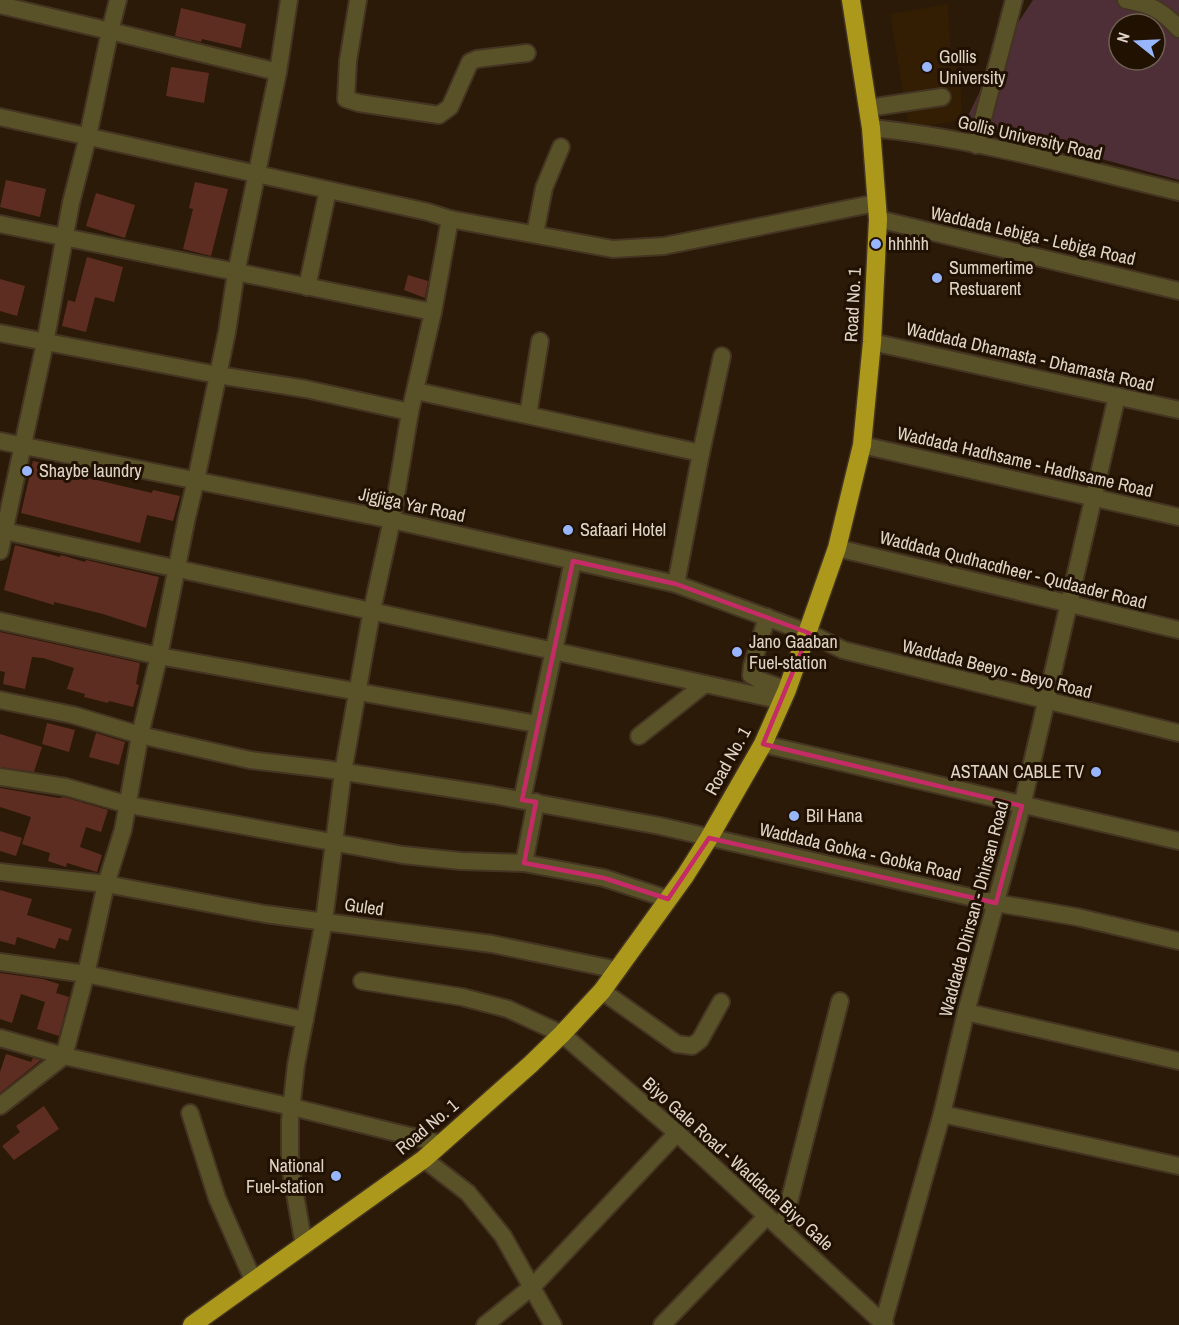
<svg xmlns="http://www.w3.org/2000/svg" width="1179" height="1325" viewBox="0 0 1179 1325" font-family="'Archivo Narrow',sans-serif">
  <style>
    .built { fill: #331e04 }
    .green { fill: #4e2f37; fill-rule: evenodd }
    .building { fill: #5e2d21 }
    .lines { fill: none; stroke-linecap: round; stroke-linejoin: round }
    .minor-casing { stroke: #443422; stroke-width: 20 }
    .highway-casing { stroke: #443422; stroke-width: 21 }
    .minor { stroke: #595229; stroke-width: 16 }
    .highway { stroke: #ac991c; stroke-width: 18 }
    .marked { fill: none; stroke: #c52b66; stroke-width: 4.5; stroke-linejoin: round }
    .poi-dot { fill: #98b6fd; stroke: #211101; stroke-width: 2 }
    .labels { text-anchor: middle; stroke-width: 6; stroke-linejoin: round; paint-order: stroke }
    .poi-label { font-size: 18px; fill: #e0d4c9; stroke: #211101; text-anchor: start }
    .street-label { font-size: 18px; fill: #e0d4c9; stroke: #211101 }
  </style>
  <rect width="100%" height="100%" fill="#2b1a07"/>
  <polygon class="built" points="948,4 951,63 960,71 962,120 909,129 890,14"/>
  <path class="green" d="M1033 0H1179V180L965 122 1000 50ZM1119 24H1155V60H1119Z"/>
  <g class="building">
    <polygon points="181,8 246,24 241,48 202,39 201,42 175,36"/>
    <polygon points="171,67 209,73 204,103 166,96"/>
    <polygon points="6,180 46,189 40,217 0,207"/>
    <polygon points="195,182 228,189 211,256 183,249 193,209 189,208"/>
    <polygon points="96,193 135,205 125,238 86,226"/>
    <polygon points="87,257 123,267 114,302 95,297 86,332 62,326 68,300 75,302"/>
    <polygon points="408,275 428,281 425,298 404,290"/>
    <polygon points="0,279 25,286 17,316 0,311"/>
    <polygon points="33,461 72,470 71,474 152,493 153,490 180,496 173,521 147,515 140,543 21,513"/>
    <polygon points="15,545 60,557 61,555 85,562 86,560 159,577 146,628 103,614 54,602 54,605 4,590"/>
    <polygon points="0,632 140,663 136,684 139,685 133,707 109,701 108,703 84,697 85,694 67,689 74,668 43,658 32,657 25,689 3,684 5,672 0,671"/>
    <polygon points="47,723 75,730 69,752 42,744"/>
    <polygon points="96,733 125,742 119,765 89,757"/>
    <polygon points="0,734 42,747 34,772 0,767"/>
    <polygon points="0,788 59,798 64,797 108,810 101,832 86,827 80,847 102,855 97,872 67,863 66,867 48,861 50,853 22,844 31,817 0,807"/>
    <polygon points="0,831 22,838 16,856 0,851"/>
    <polygon points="0,890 32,899 27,915 72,929 68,941 59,938 55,949 17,937 15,945 0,941"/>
    <polygon points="0,973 43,979 59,984 56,993 69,997 59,1036 37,1029 45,1002 21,994 12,1023 0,1019"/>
    <polygon points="6,1054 31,1062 33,1058 41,1060 0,1093 0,1072"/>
    <polygon points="44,1106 59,1129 14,1160 2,1146 20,1132 16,1126"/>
  </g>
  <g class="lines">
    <defs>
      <g id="minor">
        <polyline points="118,0 110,31 278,72"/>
        <polyline points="358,0 348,61 346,99 359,103 439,115 450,107 470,62 477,59 527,53"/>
        <path d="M1126 0C1151 5 1162 10 1179 29"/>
        <polyline points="0,5 110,31 88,136 71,203 45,343 0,551"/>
        <polyline points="868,108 942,97"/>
        <polyline points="0,117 428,212 450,219 433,312 410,412 392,520 372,610 343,772 324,921 296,1065 290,1120 290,1165 304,1246"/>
        <path d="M871 128C975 138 1077 168 1179 192"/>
        <polyline points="976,145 1014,0"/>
        <polyline points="450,219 613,249 664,246 876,203"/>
        <polyline points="878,219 1179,291"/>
        <polyline points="0,224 433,312"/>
        <polyline points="535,234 544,188 561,147"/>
        <polyline points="307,287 328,190"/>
        <polyline points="0,333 218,375 306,389 410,412"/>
        <polyline points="872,342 1179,410"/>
        <polyline points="416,391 701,453"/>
        <polyline points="528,415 540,341"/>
        <polyline points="0,441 392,520 676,584 809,633 843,650 1179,733"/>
        <polyline points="862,445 1179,517"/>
        <polyline points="0,530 783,701"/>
        <polyline points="837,548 1179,630"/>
        <polyline points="676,584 701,453 722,356"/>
        <polyline points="767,617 752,666 751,675 759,680 787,690"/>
        <polyline points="0,621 159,656 537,724"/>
        <polyline points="0,700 73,715 140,735 250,760 326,769 493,795 660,826 996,903 1077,917 1179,941"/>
        <polyline points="639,736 705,684"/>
        <polyline points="763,744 1179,841"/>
        <polyline points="0,777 66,787 129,805 403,855 461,861 524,863 604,878 668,899"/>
        <polyline points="522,800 573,561"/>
        <polyline points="524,863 536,802"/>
        <polyline points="0,872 106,884 265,914 492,944 618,970"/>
        <polyline points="0,962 86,974 106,884 123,830 140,735 159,656 187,517 196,480 227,332 236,273 278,72 289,0"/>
        <polyline points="362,981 462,997 508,1009 562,1034 677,1133 885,1325"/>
        <polyline points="602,991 677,1044 692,1046 700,1040 721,1002"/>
        <polyline points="966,1012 1179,1061"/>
        <polyline points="0,1038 64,1056 292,1107 442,1144"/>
        <polyline points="0,1106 64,1056 86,974 305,1020"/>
        <polyline points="190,1113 217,1198 254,1282"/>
        <polyline points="942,1114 1179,1166"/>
        <polyline points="424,1159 468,1193 503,1236 553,1325"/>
        <polyline points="782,1230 840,1001"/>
        <polyline points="883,1324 942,1114 966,1012 1022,806 1117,396"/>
        <polyline points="485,1325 533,1286 677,1133"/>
        <polyline points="662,1325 766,1217"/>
      </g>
      <polyline id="highway" points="192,1325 424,1159 531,1064 562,1034 602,991 685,876 709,838 763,744 787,690 837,548 862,445 872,342 878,219 871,128 851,0"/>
    </defs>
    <use href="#minor" class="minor-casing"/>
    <use href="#highway" class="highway-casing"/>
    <use href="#minor" class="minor"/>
    <use href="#highway" class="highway"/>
  </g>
  <path class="marked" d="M573 561 676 584 809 633 763 744 1022 806 996 903 709 838 668 899 604 878 524 863 536 802 522 800Z"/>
  <g class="poi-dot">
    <circle cx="927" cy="67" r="6"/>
    <circle cx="876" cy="244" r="6"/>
    <circle cx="937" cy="278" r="6"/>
    <circle cx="27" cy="471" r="6"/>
    <circle cx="568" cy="530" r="6"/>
    <circle cx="737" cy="652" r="6"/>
    <circle cx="1096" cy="772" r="6"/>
    <circle cx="794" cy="816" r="6"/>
    <circle cx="336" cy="1176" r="6"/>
  </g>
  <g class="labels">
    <g class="poi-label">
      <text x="939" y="63">Gollis<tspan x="939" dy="21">University</tspan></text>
      <text x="888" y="250">hhhhh</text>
      <text x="949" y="274">Summertime<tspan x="949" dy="21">Restuarent</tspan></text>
      <text x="39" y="477">Shaybe laundry</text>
      <text x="580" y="536">Safaari Hotel</text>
      <text x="749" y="648">Jano Gaaban<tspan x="749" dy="21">Fuel-station</tspan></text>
      <text x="1084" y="778" text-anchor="end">ASTAAN CABLE TV</text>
      <text x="806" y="822">Bil Hana</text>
      <text x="324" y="1172" text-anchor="end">National<tspan x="324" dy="21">Fuel-station</tspan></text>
    </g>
    <g class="street-label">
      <text transform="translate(1030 138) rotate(13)" y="6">Gollis University Road</text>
      <text transform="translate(1033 236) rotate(13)" y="6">Waddada Lebiga - Lebiga Road</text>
      <text transform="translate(853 305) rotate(-87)" y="6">Road No. 1</text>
      <text transform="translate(1030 357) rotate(13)" y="6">Waddada Dhamasta - Dhamasta Road</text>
      <text transform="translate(1025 462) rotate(13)" y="6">Waddada Hadhsame - Hadhsame Road</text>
      <text transform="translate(412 505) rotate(12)" y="6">Jigjiga Yar Road</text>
      <text transform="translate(1013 570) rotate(14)" y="6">Waddada Qudhacdheer - Qudaader Road</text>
      <text transform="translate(997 669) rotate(14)" y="6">Waddada Beeyo - Beyo Road</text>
      <text transform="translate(728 761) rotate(-61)" y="6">Road No. 1</text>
      <text transform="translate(860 852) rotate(13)" y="6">Waddada Gobka - Gobka Road</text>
      <text transform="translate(364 907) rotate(8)" y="6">Guled</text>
      <text transform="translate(974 909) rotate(-75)" y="6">Waddada Dhirsan - Dhirsan Road</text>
      <text transform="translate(427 1127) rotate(-40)" y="6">Road No. 1</text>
      <text transform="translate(738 1164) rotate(42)" y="6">Biyo Gale Road - Waddada Biyo Gale</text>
    </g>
  </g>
  <g transform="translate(1137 42) rotate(288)"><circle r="28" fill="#211101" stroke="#6d5f51" stroke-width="1.5"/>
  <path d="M0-4.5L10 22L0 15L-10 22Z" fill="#98b6fd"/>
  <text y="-9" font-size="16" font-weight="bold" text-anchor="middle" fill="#e0d4c9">N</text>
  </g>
</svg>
